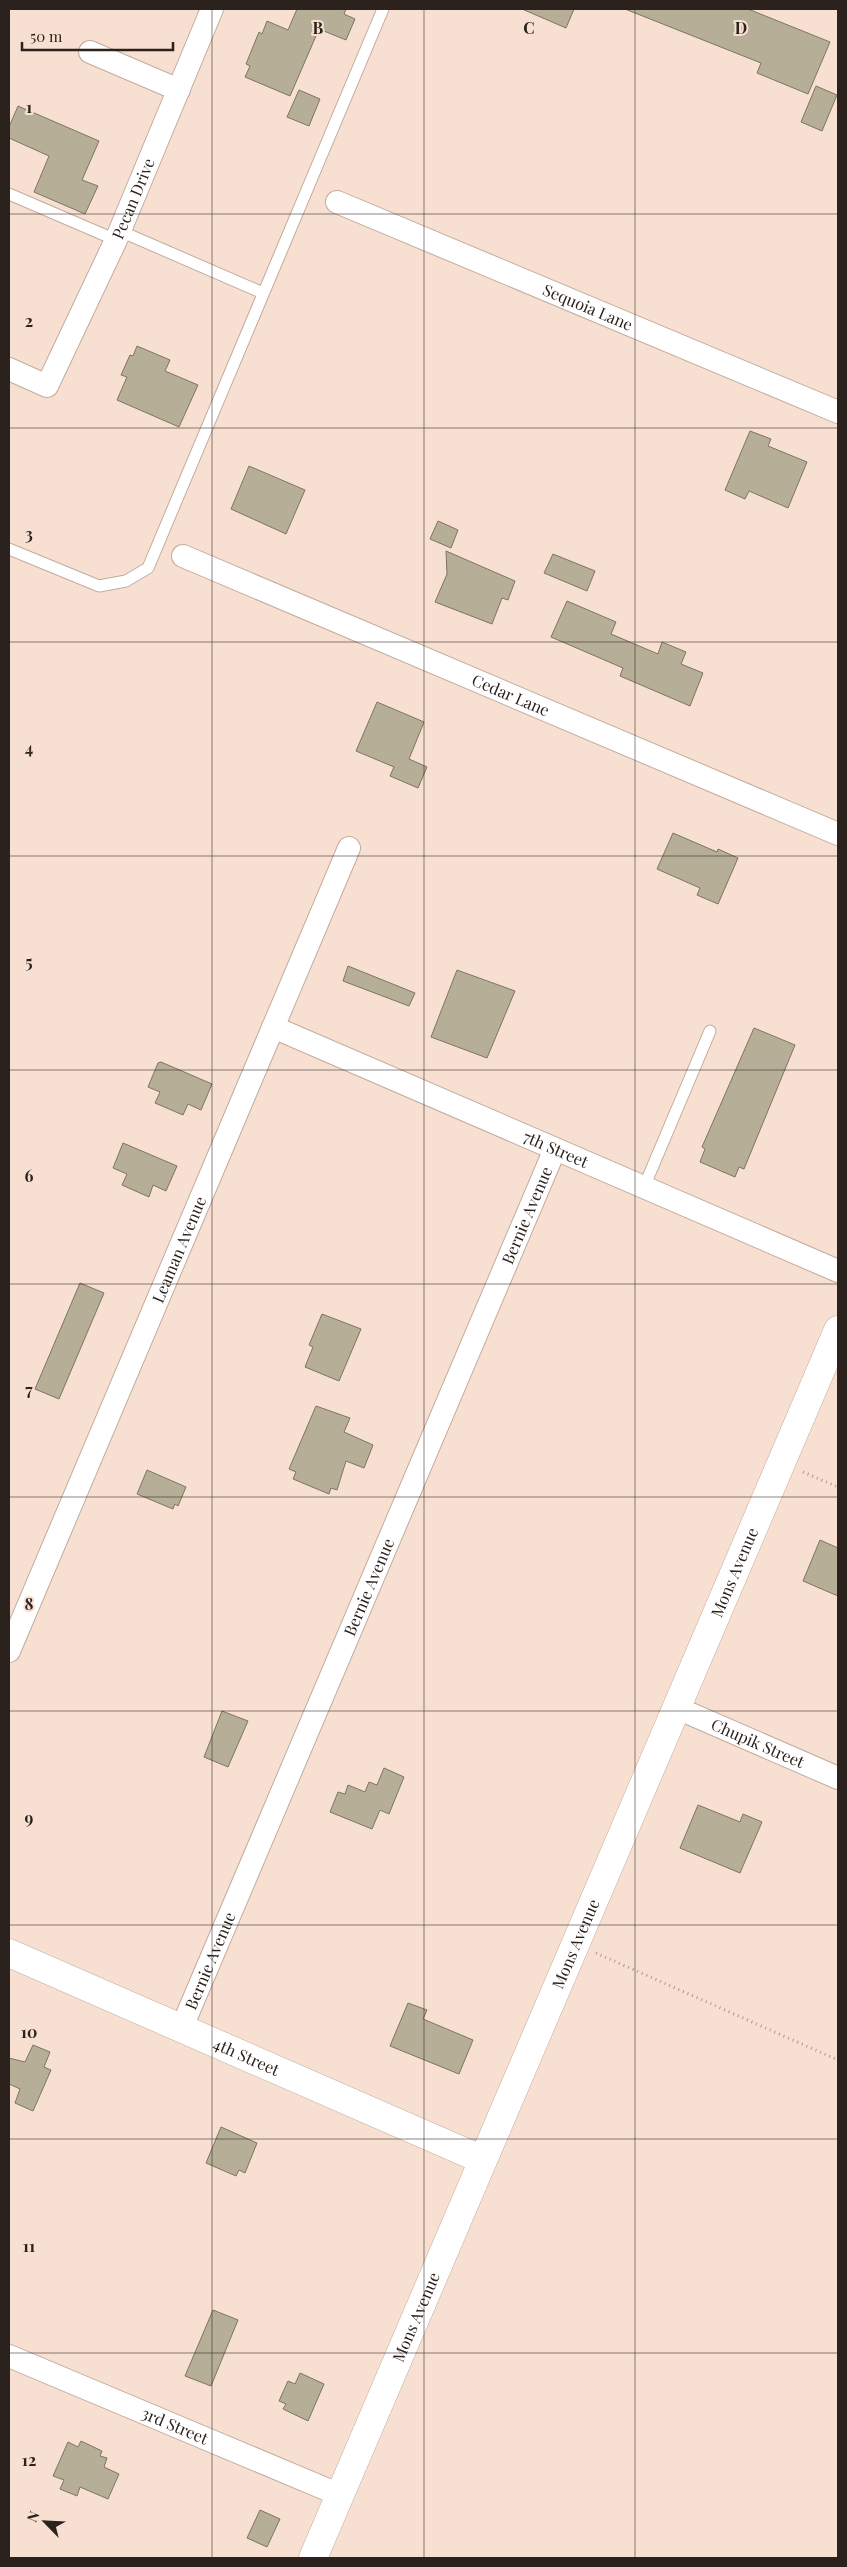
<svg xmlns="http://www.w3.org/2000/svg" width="847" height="2567" viewBox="0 0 847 2567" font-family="'Playfair Display',serif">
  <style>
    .building { fill: #b7ae98; stroke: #7d7560 }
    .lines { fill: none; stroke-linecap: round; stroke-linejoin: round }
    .service-casing { stroke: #c2ac9d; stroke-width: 13 }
    .minor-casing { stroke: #c2ac9d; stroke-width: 24 }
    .tertiary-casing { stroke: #c2ac9d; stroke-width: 29 }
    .path { stroke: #ab998e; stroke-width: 3; stroke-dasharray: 1 4; stroke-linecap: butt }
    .service { stroke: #fff; stroke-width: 11 }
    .minor { stroke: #fff; stroke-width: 22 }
    .tertiary { stroke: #fff; stroke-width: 28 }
    .grid { fill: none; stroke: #2b221d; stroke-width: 1; stroke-opacity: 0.55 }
    .labels { text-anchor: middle; stroke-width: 4; stroke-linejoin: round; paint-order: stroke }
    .street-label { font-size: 16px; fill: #2b221d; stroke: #f7e0d1 }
    .grid-label { font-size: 16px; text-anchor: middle; font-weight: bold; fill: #2b221d; stroke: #f7e0d1; stroke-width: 4; stroke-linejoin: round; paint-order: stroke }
  </style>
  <rect width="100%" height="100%" fill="#f7e0d1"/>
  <g class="building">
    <polygon points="297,9 346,9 344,14 355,19 346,40 319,29 290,96 245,77 250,66 246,64 259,32 262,34 267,21 288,30"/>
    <polygon points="522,9 574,9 566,28"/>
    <polygon points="625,9 748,9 830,42 808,94 757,73 761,63"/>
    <polygon points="816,86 837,95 822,131 801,122"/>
    <polygon points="299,90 320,99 309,126 287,117"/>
    <polygon points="18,106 99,141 82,180 98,186 85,214 34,192 49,156 9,138 9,127"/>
    <polygon points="137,346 170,360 165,371 198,385 179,427 117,400 127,377 121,375 130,355 133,356"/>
    <polygon points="750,431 771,439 768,446 807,462 788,508 749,491 745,499 725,490"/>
    <polygon points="249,466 305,490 286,534 231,509"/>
    <polygon points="438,521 458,530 451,548 430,539"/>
    <polygon points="446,551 515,581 508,600 502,598 492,624 435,602 447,574"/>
    <polygon points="553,554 595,571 587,591 544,573"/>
    <polygon points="567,601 616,622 611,634 658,654 662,642 686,652 681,664 703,673 690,706 620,676 623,668 551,637"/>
    <polygon points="377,702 424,722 409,759 427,767 418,788 390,776 394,767 356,751"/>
    <polygon points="673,833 717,852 718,849 738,858 718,904 697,895 700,888 657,869"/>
    <polygon points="348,966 415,993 409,1006 343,981"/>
    <polygon points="457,970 515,991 487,1058 431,1037"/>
    <polygon points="754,1028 795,1045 744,1169 739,1167 735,1177 700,1162 705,1149 702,1147"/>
    <polygon points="161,1062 212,1084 201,1110 188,1104 183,1115 155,1103 160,1092 148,1087 158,1063"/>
    <polygon points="123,1143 177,1166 166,1191 153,1185 149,1197 122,1185 127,1174 113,1168"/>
    <polygon points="80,1283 104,1293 59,1399 35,1389"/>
    <polygon points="322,1314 361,1329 339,1381 305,1367 313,1347 309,1345"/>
    <polygon points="316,1406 350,1418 344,1432 373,1445 364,1468 346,1461 337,1490 331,1488 329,1494 293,1479 296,1472 289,1469"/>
    <polygon points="147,1470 186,1487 178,1506 175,1504 173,1509 137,1494"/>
    <polygon points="820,1540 838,1548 838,1596 803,1581"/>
    <polygon points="222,1711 248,1721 228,1767 204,1757"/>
    <polygon points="384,1768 404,1777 389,1814 380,1810 372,1829 330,1812 338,1792 345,1794 348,1785 365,1792 369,1782 377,1785"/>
    <polygon points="698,1805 740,1822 743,1814 762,1822 740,1873 680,1848"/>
    <polygon points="408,2003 427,2010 423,2019 473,2040 459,2074 390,2046"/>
    <polygon points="33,2045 50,2052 44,2067 51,2070 33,2111 15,2103 20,2089 9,2084 9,2058 25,2062"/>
    <polygon points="221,2127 257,2143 245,2173 239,2170 236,2176 206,2163"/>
    <polygon points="213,2310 238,2320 211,2386 185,2376"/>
    <polygon points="300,2373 324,2384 308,2421 283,2409 286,2404 279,2401 288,2381 295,2384"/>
    <polygon points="81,2441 102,2451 100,2456 107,2458 104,2467 119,2474 108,2499 80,2487 77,2496 60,2489 64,2480 53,2476 68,2442 78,2447"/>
    <polygon points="260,2510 280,2519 267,2547 247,2538"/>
  </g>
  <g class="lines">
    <defs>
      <g id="service">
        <polyline points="9,194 116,240"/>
        <polyline points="120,231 263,293"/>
        <polyline points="9,549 99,586 126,581 148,568 383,9"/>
        <polyline points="644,1187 710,1031"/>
      </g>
      <g id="minor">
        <polyline points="90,52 179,90"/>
        <path id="s1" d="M337 202 838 412"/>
        <path id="s2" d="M9 369 47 386 116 240 212 9"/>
        <path id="s3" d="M183 556 838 834"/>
        <path id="s4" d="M273 1027 838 1271"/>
        <path id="s5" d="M9 1651 349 848"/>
        <path id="s6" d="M677 1708 838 1778"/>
        <path id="s7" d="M182 2027 555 1149"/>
        <path id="s8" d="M9 2356 340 2495"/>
      </g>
      <g id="tertiary">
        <path id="s9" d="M9 1953 483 2160"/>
        <path id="s10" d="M313 2558 838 1330"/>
      </g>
    </defs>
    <use href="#service" class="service-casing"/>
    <use href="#minor" class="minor-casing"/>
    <use href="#tertiary" class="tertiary-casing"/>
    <g class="path">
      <polyline points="803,1472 838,1487"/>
      <polyline points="596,1953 838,2060"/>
    </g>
    <use href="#service" class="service"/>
    <use href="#minor" class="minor"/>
    <use href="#tertiary" class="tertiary"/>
  </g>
  <path class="grid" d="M212 9V2558M424 9V2558M635 9V2558M9 214H838M9 428H838M9 642H838M9 856H838M9 1070H838M9 1284H838M9 1497H838M9 1711H838M9 1925H838M9 2139H838M9 2353H838"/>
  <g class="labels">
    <g class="street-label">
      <text dy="6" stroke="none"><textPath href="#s2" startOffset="248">Pecan Drive</textPath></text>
      <text dy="6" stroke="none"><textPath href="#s1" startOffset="272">Sequoia Lane</textPath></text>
      <text dy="6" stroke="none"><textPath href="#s3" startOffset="356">Cedar Lane</textPath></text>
      <text dy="6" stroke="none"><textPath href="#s4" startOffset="308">7th Street</textPath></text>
      <text dy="6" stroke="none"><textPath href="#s7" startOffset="882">Bernie Avenue</textPath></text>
      <text dy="6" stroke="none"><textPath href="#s5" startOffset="436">Leaman Avenue</textPath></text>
      <text dy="6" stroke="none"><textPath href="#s10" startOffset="1072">Mons Avenue</textPath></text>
      <text dy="6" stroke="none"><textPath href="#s7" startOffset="478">Bernie Avenue</textPath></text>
      <text dy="6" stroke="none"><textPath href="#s6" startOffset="88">Chupik Street</textPath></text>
      <text dy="6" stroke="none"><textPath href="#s10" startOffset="668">Mons Avenue</textPath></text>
      <text dy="6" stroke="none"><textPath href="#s7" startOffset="72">Bernie Avenue</textPath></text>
      <text dy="6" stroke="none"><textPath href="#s9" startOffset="259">4th Street</textPath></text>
      <text dy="6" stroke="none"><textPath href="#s10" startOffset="262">Mons Avenue</textPath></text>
      <text dy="6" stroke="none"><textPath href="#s8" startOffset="180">3rd Street</textPath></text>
    </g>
  </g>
  <g class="grid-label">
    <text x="318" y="34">B</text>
    <text x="529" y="34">C</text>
    <text x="741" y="34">D</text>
    <text x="29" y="113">1</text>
    <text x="29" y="327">2</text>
    <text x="29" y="540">3</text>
    <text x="29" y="754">4</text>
    <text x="29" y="968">5</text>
    <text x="29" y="1182">6</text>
    <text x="29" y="1396">7</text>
    <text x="29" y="1610">8</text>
    <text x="29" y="1824">9</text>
    <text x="29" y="2038">10</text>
    <text x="29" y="2252">11</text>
    <text x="29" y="2466">12</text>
  </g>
  <rect width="847" height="2567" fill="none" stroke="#2b221d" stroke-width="20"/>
  <g transform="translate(45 2522) rotate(294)" stroke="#f7e0d1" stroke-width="4" paint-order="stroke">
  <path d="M0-4L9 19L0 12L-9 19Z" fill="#2b221d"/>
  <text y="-8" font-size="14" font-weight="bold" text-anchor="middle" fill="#2b221d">N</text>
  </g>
  <path d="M22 42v8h151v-8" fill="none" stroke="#2b221d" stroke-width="2.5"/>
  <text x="30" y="42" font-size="15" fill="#2b221d" stroke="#f7e0d1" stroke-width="4" paint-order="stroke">50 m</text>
</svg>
